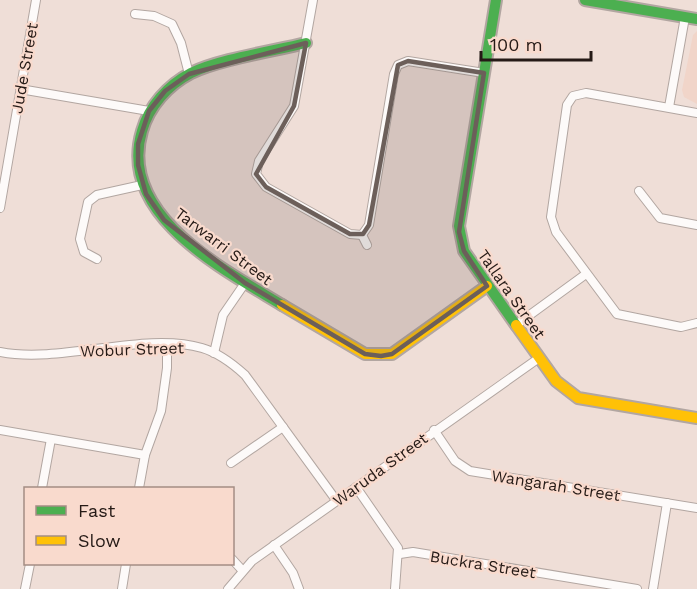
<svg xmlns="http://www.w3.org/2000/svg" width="697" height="589" viewBox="0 0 697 589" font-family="'Work Sans',sans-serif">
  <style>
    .built { fill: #f1d5c9 }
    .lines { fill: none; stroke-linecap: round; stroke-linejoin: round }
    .street-casing { stroke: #b2a6a1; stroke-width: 10 }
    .fast-casing { stroke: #b2a6a1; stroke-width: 14 }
    .slow-casing { stroke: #b2a6a1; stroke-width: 14 }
    .street { stroke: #fdfaf9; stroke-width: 8 }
    .fast { stroke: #4caf50; stroke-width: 10 }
    .slow { stroke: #ffc107; stroke-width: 10 }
    .marked { fill: #6c5f5a; fill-opacity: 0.2; stroke: #6c5f5a; stroke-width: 4.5; stroke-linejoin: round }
    .labels { text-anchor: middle; stroke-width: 4.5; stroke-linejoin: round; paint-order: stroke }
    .street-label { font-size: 16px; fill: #251a16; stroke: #f9dacd }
  </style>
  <rect width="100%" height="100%" fill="#efded7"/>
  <polygon class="built" points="697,31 697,104 684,97 682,90 693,35"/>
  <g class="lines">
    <defs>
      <g id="street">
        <polyline points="313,0 294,106 259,161 256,174 266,187 350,234 362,235"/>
        <polyline points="135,14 154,16 172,24 181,43 189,74"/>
        <polyline points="20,89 149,111"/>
        <polyline points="669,107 685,17"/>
        <polyline points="697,113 586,93 573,96 567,105 551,217 556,232 617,314 681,327 697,323"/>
        <polyline points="639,191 660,218 697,225"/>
        <polyline points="0,208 36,0"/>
        <polyline points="362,235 369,225 394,74 398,65 408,61 484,73"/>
        <polyline points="362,235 367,245"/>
        <polyline points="97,259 84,252 80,239 88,202 97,195 142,185"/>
        <polyline points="516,325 586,274"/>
        <path d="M0 352C62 364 144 331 202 348 219 353 233 364 245 375L336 500"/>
        <polyline points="214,353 223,315 245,283"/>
        <polyline points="0,430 145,455"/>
        <polyline points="434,430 455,461 470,471 697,508"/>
        <polyline points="231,463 283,427"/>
        <polyline points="356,487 398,548 395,589"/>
        <polyline points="42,488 51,439"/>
        <polyline points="139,488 145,455 161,411 167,368 167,344"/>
        <polyline points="274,545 293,573 299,589"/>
        <polyline points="400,554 413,552 637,589"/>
        <polyline points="232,559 242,570"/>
        <polyline points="25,589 30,564"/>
        <polyline points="122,589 126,564"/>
        <polyline points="228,589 252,561 539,358"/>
        <polyline points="653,589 667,503"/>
      </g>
      <g id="fast">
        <polyline points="496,0 459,226 464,251 516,325"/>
        <polyline points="585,0 697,19"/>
        <path d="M282 305C223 269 117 215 142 131 149 106 168 85 191 73 219 59 274 51 306 43"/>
      </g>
      <g id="slow">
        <polyline points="282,305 365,354 392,354 487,286"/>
        <polyline points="516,325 556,381 578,398 697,418"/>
      </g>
    </defs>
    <use href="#street" class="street-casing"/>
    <use href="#fast" class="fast-casing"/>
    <use href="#slow" class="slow-casing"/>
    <use href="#street" class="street"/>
    <use href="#fast" class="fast"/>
    <use href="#slow" class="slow"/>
  </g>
  <path class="marked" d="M306 43 294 106 256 174 266 187 350 234H363L369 225 398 65 408 61 484 73 459 232 464 251 487 286 392 354 381 356 365 354 245 283 164 220 146 194 138 165V144L149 111 165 91 189 74Z"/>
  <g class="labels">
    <g class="street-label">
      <text transform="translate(24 68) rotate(-80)" y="6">Jude Street</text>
      <text transform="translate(224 246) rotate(37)" y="6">Tarwarri Street</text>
      <text transform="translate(512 294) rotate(55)" y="6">Tallara Street</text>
      <text transform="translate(132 349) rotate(-2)" y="6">Wobur Street</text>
      <text transform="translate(380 469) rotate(-36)" y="6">Waruda Street</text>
      <text transform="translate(556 485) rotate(9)" y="6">Wangarah Street</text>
      <text transform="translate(483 564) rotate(9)" y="6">Buckra Street</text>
    </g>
  </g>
  <rect x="24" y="487" width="210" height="78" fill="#f9dacd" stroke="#a48d84" stroke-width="1.5"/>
  <rect x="36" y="506" width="30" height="9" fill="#4caf50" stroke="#a48d84" stroke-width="1.5"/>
  <text x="78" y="517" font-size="18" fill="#251a16">Fast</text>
  <rect x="36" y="536" width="30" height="9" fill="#ffc107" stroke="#a48d84" stroke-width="1.5"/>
  <text x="78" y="547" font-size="18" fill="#251a16">Slow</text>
  <path d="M481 51v9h110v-9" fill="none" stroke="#251a16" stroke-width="3"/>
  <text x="490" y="51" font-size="18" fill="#251a16" stroke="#f9dacd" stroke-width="4.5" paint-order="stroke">100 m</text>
</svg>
